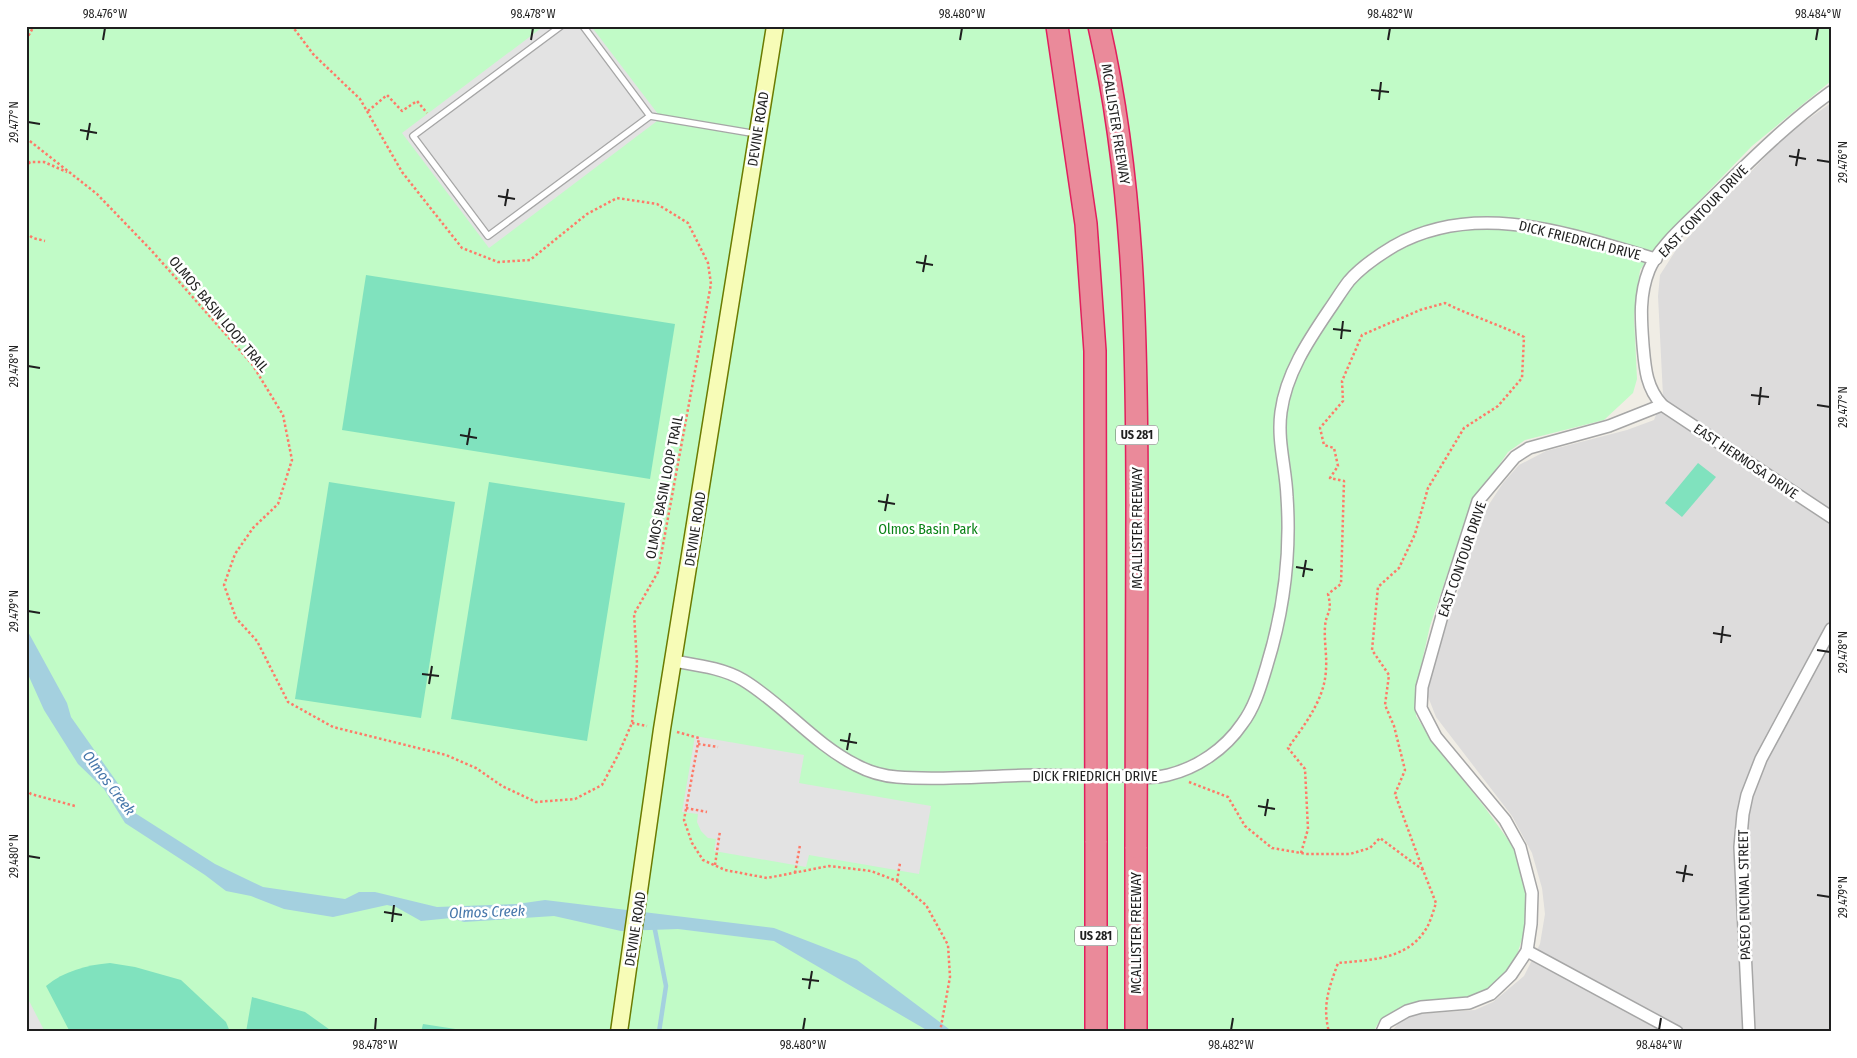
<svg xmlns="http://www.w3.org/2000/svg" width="1857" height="1058" viewBox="0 0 1857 1058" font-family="'Fira Sans Condensed',sans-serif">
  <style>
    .residential { fill: #dddcdc }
    .park { fill: #c1fbc7 }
    .pitch { fill: #80e2be }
    .parking { fill: #e3e3e3 }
    .water { fill: #a4d0df }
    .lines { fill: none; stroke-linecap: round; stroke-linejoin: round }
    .stream { stroke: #a4d0df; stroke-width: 4.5 }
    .lane-casing { stroke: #a6a6a6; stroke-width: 8 }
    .street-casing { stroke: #a6a6a6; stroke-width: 14 }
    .secondary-casing { stroke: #6b7b01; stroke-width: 19 }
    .highway-casing { stroke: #e11f5d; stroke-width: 24 }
    .path { stroke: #fe7a68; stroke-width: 2.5; stroke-dasharray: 2.5 2.5; stroke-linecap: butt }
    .lane { stroke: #fff; stroke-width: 5.5 }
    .street { stroke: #fff; stroke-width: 11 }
    .secondary { stroke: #f7fcb7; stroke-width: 16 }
    .highway { stroke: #ea8a9a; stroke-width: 21 }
    .highway-bridge-casing { stroke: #e11f5d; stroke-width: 24; stroke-linecap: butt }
    .highway-bridge { stroke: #ea8a9a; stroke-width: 21 }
    .ticks { fill: none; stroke: #1f1f1f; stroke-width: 2 }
    .labels { text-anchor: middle; stroke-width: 5; stroke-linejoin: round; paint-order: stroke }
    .shield { fill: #fff; stroke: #626262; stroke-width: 1 }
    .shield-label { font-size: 12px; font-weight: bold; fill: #1f1f1f }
    .street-label { font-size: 14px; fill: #1f1f1f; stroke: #fff }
    .park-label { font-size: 14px; fill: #088215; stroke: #fff }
    .water-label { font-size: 15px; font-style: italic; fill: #4576aa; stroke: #fff }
    .neatline { fill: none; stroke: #1f1f1f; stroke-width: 2 }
    .ticks-label { font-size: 12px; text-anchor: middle; fill: #1f1f1f }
  </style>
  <rect width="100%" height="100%" fill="#f0ede5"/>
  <polygon class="residential" points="1831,103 1831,1032 1391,1032 1402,1019 1418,1014 1475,1010 1493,1002 1524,976 1540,944 1545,914 1542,888 1532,853 1512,816 1436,717 1427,694 1428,679 1486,509 1503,483 1519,465 1546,451 1627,430 1654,420 1663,396 1658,296 1660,275 1676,250 1787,134"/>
  <polygon class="park" points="26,26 1831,26 1831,81 1752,146 1663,238 1640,270 1634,317 1637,379 1633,393 1604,420 1525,440 1508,452 1469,509 1430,626 1416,688 1416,716 1434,744 1483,805 1509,841 1521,864 1528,907 1527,923 1516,958 1504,976 1488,990 1463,999 1408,1008 1380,1020 1373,1032 26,1032"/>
  <g class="pitch">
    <polygon points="366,275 675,324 650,479 342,430"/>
    <polygon points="1698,463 1716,477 1682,517 1665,503"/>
    <polygon points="329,482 455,502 421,718 295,699"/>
    <polygon points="489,482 625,503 587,741 451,719"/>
    <path d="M110 963 135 967 181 980 226 1022 230 1032H70L46 986C64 971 87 965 110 963Z"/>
    <polygon points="252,997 305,1012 333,1032 246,1032"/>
    <polygon points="423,1024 462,1030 468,1032 421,1032"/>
  </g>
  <g class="parking">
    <polygon points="544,26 591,26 661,118 489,248 402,133"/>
    <polygon points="695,736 804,755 799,783 931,806 919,874 809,855 806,867 714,851 716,839 708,838 701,831 697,822 698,814 682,812"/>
    <polygon points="26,995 45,1032 26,1032"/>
  </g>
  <polygon class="water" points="26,628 67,703 71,717 119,785 135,813 215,864 263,887 345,899 359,892 375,892 437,907 517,904 545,900 774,928 857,960 953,1032 930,1032 774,941 678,929 621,931 554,916 464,922 451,918 421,921 396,907 387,905 333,917 284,909 251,896 226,891 205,875 125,823 104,789 78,764 44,710 26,670"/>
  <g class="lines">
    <polyline class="stream" points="654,925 666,986 659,1032"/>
    <defs>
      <g id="lane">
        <polyline points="561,26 413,136 488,236 650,116"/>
        <polyline points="583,26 650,116 757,134"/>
      </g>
      <g id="street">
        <path d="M1831 92C1784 126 1744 167 1703 207 1686 224 1658 248 1649 270 1639 295 1641 319 1643 345 1645 368 1646 387 1662 405L1831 517"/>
        <path d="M674 661C696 665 723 668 743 680 783 704 814 744 856 765 869 772 884 776 897 777 944 781 992 775 1040 775 1068 776 1097 776 1125 776 1139 777 1154 779 1168 775 1197 768 1225 749 1242 724 1255 707 1261 685 1267 665 1284 610 1291 555 1287 497 1286 468 1277 441 1281 412 1286 374 1308 341 1329 310 1336 300 1342 290 1349 281 1361 267 1379 255 1394 246 1478 199 1572 235 1656 259"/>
        <polyline points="1527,951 1677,1032"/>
        <polyline points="1382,1032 1386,1023 1407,1011 1421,1007 1469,1003 1491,994 1511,975 1527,951 1531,924 1532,893 1520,847 1505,820 1436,737 1421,708 1422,687 1447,598 1478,501 1515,457 1529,448 1609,426 1662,405"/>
        <polyline points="1749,1032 1740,847 1743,814 1747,795 1761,759 1831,629"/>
      </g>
      <polyline id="secondary" points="619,1032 662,729 775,26"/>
      <g id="highway">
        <polyline points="1096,841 1096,1032"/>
        <polyline points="1136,1032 1136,847"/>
      </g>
    </defs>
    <use href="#lane" class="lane-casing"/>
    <use href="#street" class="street-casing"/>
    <use href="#secondary" class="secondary-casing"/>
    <use href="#highway" class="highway-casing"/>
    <g class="path">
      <polyline points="26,40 34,26"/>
      <polyline points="368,111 387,95 402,111 417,101 427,113"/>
      <polyline points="26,138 97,194 151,250 252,364 283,415 292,460 278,504 253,528 235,554 224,585 236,618 257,641 288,702 333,727 446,755 476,768 502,786 536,802 575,799 602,785 618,755 632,723 637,663 634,614 658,572 711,284 708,263 688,223 657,204 617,198 587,214 530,260 498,262 462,248 402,172 360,99 313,54 292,26"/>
      <polyline points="26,168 30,162 44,162 67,172"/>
      <polyline points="26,233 33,238 45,241"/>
      <polyline points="632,723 647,726"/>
      <polyline points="677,732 699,738 684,820 692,843 703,860 725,870 767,878 829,866 871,871 897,881 926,905 948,945 950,977 940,1032"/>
      <polyline points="698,744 718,747"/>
      <path d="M1189 782 1228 797 1245 826 1272 848 1307 854H1350L1370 848 1380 838 1423 870 1436 903C1433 912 1430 924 1424 932 1405 960 1368 960 1338 963 1329 988 1322 1005 1329 1032"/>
      <polyline points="26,789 31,794 75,806"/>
      <polyline points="686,808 707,812"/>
      <path d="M1301 853 1308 829 1305 769 1288 748C1305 724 1325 699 1326 669 1327 655 1324 641 1325 627 1326 611 1333 614 1328 594L1341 584 1344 481 1330 478 1338 466 1334 448 1324 445 1320 428 1343 401 1342 381 1362 335 1420 310 1445 303C1471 316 1498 324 1524 337L1522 378 1498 406 1464 428 1428 488 1415 534 1399 568 1378 587 1372 650 1389 675 1385 705 1394 726 1405 770 1395 794 1423 870"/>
      <polyline points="715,865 720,831"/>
      <polyline points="795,873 800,845"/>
      <polyline points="897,881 900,863"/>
    </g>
    <use href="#lane" class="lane"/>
    <use href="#street" class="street"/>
    <use href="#secondary" class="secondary"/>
    <use href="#highway" class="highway"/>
    <defs>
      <g id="highway-bridge">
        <polyline points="1057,26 1086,224 1095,351 1096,841"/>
        <path d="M1099 26C1135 185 1137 346 1137 508 1137 621 1136 734 1136 847"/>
      </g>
    </defs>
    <use href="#highway-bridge" class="highway-bridge-casing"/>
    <use href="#highway-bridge" class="highway-bridge"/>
  </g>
  <path class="ticks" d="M103 40 105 28M531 40 533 28M960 40 962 28M1388 40 1390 28M1816 40 1818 28M1371 90 1389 92M1379 100 1381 82M28 122 40 124M80 130 97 133M87 140 90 123M1789 156 1806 159M1817 160 1830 162M1796 166 1799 149M498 196 515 199M505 206 508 189M916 262 933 265M923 272 926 255M1333 329 1351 331M1341 339 1343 321M28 366 40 368M1751 395 1769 397M1759 405 1761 387M1817 405 1830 407M460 435 477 438M467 445 470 428M878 501 895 504M885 511 888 494M1296 567 1313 570M1303 577 1306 560M28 611 40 613M1713 633 1731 636M1721 643 1723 626M1817 650 1830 652M422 674 439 676M429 684 432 666M840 740 857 743M847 750 850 733M1258 806 1275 809M1265 816 1268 799M28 856 40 858M1676 872 1693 875M1683 882 1686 865M1817 895 1830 897M384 912 402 915M392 922 394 905M802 979 819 981M809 989 812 971M375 1030 376 1018M803 1030 805 1018M1231 1030 1233 1018M1659 1030 1661 1018"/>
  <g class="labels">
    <g class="shield">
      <rect x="1116" y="425.5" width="42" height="19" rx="4"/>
      <rect x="1075" y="926.5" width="42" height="19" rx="4"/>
    </g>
    <g class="shield-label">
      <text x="1137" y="439">US 281</text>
      <text x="1096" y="940">US 281</text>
    </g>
    <g class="street-label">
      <text transform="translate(1116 124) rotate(81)" y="5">MCALLISTER FREEWAY</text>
      <text transform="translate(758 129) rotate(-81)" y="5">DEVINE ROAD</text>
      <text transform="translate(1703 211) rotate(-46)" y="5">EAST CONTOUR DRIVE</text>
      <text transform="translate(1580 240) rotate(14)" y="5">DICK FRIEDRICH DRIVE</text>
      <text transform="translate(219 314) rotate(50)" y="5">OLMOS BASIN LOOP TRAIL</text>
      <text transform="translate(1746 461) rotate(34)" y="5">EAST HERMOSA DRIVE</text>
      <text transform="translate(664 487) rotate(-79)" y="5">OLMOS BASIN LOOP TRAIL</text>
      <text transform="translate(1137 528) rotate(-90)" y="5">MCALLISTER FREEWAY</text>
      <text transform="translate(695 529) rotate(-81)" y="5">DEVINE ROAD</text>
      <text transform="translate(1462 559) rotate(-71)" y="5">EAST CONTOUR DRIVE</text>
      <text x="1095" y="781">DICK FRIEDRICH DRIVE</text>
      <text transform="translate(1744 895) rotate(-91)" y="5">PASEO ENCINAL STREET</text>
      <text transform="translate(635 929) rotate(-81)" y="5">DEVINE ROAD</text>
      <text transform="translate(1136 933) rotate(-90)" y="5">MCALLISTER FREEWAY</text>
    </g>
    <g class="park-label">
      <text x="928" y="534">Olmos Basin Park</text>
    </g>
    <g class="water-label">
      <text transform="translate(109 783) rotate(53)" y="5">Olmos Creek</text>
      <text transform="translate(487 912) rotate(-2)" y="5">Olmos Creek</text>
    </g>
  </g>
  <rect width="1857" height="1058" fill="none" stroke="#ffffff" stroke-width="55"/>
  <rect x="28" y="28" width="1802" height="1002" class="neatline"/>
  <g class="ticks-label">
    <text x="105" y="18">98.476°W</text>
    <text x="533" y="18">98.478°W</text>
    <text x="962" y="18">98.480°W</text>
    <text x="1390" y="18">98.482°W</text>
    <text x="1818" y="18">98.484°W</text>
    <text transform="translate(14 122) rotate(-90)" y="4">29.477°N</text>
    <text transform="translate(1843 162) rotate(-90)" y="4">29.476°N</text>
    <text transform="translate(14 366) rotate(-90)" y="4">29.478°N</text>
    <text transform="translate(1843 407) rotate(-90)" y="4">29.477°N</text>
    <text transform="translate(14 611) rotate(-90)" y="4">29.479°N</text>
    <text transform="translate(1843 652) rotate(-90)" y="4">29.478°N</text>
    <text transform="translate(14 856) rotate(-90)" y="4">29.480°N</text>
    <text transform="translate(1843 897) rotate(-90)" y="4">29.479°N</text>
    <text x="375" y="1049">98.478°W</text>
    <text x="803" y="1049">98.480°W</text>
    <text x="1231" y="1049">98.482°W</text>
    <text x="1659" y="1049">98.484°W</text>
  </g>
</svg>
